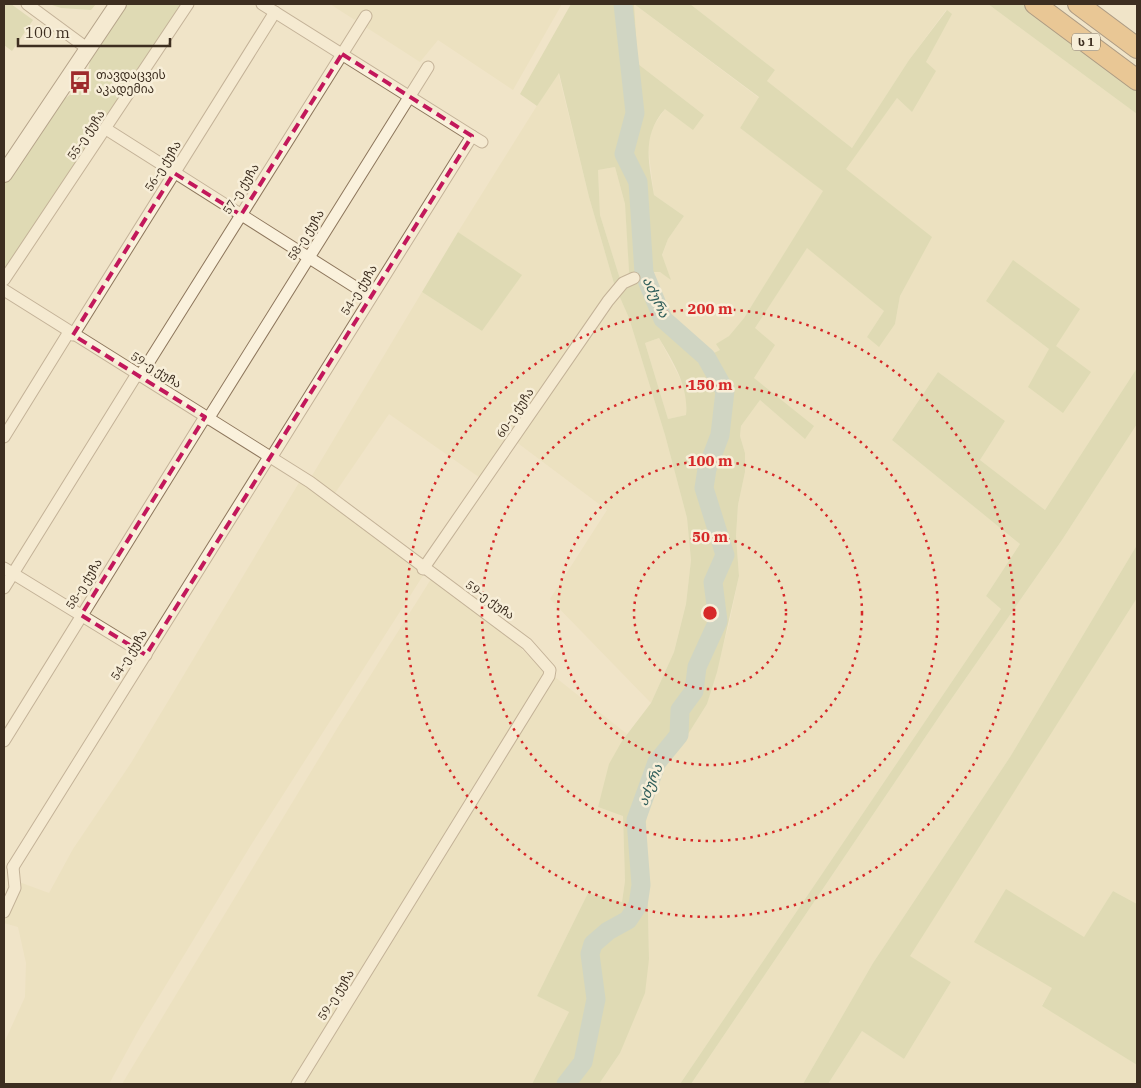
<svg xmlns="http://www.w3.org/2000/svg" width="1141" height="1088" viewBox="0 0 1141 1088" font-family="'IBM Plex Serif','Noto Sans Georgian',serif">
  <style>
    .farmland { fill: #e6deb5; fill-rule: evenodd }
    .green { fill: #c9cf9b; fill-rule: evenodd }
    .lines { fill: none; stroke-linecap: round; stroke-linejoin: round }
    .river { stroke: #a9c4bc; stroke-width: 19 }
    .minor-casing { stroke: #8d765c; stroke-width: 13 }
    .secondary-casing { stroke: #6f573f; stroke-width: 18 }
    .motorway-casing { stroke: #5b4430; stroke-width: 22 }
    .minor { stroke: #faf1dc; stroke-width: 11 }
    .secondary { stroke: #faf1dc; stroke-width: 16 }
    .motorway { stroke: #e0a458; stroke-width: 20 }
    .marked { fill: none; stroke: #c2185b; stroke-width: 4; stroke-dasharray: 10 6; stroke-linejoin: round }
    .ring { fill: none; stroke: #d62828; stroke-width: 2.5; stroke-dasharray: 2.5 5 }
    .labels { text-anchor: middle; stroke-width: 5; stroke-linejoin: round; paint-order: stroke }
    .shield { fill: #f7eed8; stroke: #756857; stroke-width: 1 }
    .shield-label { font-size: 11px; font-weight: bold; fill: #3d2e20 }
    .poi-label { font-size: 12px; fill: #3d2e20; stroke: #f7eed8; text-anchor: start }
    .street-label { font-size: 12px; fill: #3d2e20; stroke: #f7eed8 }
    .water-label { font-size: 14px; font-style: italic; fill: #2f5d5a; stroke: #f7eed8 }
    .centre { fill: #d62828; stroke: #f7eed8; stroke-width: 2.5 }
    .ring-label { font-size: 15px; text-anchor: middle; font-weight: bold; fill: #d62828; stroke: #f7eed8; stroke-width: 5; stroke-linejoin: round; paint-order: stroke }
  </style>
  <rect width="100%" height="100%" fill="#f0e4c8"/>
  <g class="farmland">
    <polygon points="330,4 562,4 513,90 438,40 420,62"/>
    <polygon points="634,4 759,98 740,128 824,191 744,318 729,336 717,344 721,350 706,357 663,319 644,273 660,272 670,278 662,256 668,239 684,216 654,195 648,146 650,131 665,109 704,115 638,64"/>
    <path d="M690 4H988L1137 114V368L1045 510 980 460 1005 421 938 372 892 440 1020 544 986 596 1001 609 680 1084H599L620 1053 649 959 646 821 654 784 667 760 685 739 707 704 729 624 739 576 736 536 738 505 745 472V453L740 436 741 426 760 400 804 438 754 378 755 328 807 247 884 311 867 337 895 324 900 296 931 237 845 169 897 98 912 112 926 62 951 14 946 10 909 60 852 148 767 81 775 70ZM986 301 1091 372 1049 349Z"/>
    <polygon points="558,72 589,197 615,287 483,480 389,414 333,496 310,479 422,292 482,331 521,275 458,232"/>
    <polygon points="615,167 625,204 628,247 629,271 628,277 621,282 600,215 598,170"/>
    <polygon points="618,293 629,318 665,435 687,518 691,560 686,604 674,652 651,703 550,599 607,510 515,441"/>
    <polygon points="659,338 684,386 687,400 686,415 668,419 645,343"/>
    <polygon points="1137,424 1137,545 1010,757 873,963 803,1084 691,1084 943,711 1062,540"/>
    <polygon points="300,481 424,574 251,845 138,1031 109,1084 4,1084 4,1043 25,997 26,963 18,927 4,923 18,896 19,882 49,893 73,849 131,763"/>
    <polygon points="431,579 516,643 545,673 294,1084 122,1084 338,727"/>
    <polygon points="1137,598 1137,904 1113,891 1042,1005 1137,1065 1137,1084 828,1084 862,1031 904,1059 951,982 909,956"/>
    <polygon points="555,677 627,734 622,741 604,786 598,807 623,815 625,881 622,902 588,893 537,996 569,1012 532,1084 302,1084"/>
  </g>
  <g class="green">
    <polygon points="4,4 11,4 33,20 12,51 4,45"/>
    <polygon points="49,4 96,4 91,10 61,8"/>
    <polygon points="127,4 183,4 4,283 4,183 60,102 85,84 91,57"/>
    <polygon points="571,4 621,4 631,113 620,153 636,184 643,274 628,277 629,271 625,204 615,167 598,170 600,215 621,282 615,287 589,197 559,73 537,106 520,94"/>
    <path d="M627 4H634L638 64 704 115 693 130 665 109C641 136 649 163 654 195L684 216 668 239 662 255 671 280 660 272H647L642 181 626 153 639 109Z"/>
    <path d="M634 4H690L775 70 767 81 852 148 909 60 947 10 952 14 926 62 936 71 912 112 897 98 846 169 932 237 900 296 895 324 879 347 867 337 884 311 807 248 755 328 775 345 754 378 814 426 805 439 760 400 741 426 740 436 745 453V472L738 505 736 536 739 576 717 672 707 704 685 739 667 760 654 784 646 821 649 959 645 993 620 1053 599 1084H581L576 1081 573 1084H532L569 1012 537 996 588 893 622 902 625 881 623 816 598 807 609 764 622 741 651 703 674 652 686 604 691 560 687 518 665 435 629 318 618 293 624 285 646 277 663 319 706 357 720 350 716 344 729 336 744 318 823 191 740 128 759 97ZM659 338C673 362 689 386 686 415L668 419 645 343Z"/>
    <polygon points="988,4 1025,4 1137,88 1137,114"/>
    <polygon points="458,232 522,275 482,331 422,292"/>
    <polygon points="1013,260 1080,309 1056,346 1091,372 1063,413 1028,387 1049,349 986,301"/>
    <polygon points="1137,368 1137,424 1062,540 943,711 691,1084 680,1084 1001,609 986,596 1020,544 892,440 938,372 1005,421 980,460 1045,510"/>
    <polygon points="1137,545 1137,598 910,956 951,982 904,1059 862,1031 828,1084 803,1084 873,963 1010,757"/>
    <polygon points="1006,889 1084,937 1113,891 1137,904 1137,1065 1042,1006 1052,988 974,942"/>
  </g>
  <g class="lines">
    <polyline class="river" points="566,1084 583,1062 596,999 590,954 593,944 608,931 628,920 638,905 641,885 636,820 657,762 679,735 680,710 694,691 697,667 718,621 713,582 725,555 704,488 707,469 720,435 725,391 706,357 663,319 644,273 638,182 624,154 635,113 623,4"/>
    <defs>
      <g id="minor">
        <polyline points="27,4 88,49"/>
        <polyline points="262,4 472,136"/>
        <polyline points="106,129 371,297"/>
        <polyline points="4,280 188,4"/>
        <polyline points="4,290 310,482 527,644 550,670 549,676 297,1084"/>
        <polyline points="73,335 275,12"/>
        <polyline points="140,376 366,16"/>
        <polyline points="208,419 428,67"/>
        <polyline points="4,437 69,332"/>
        <polyline points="271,458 472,136 482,142"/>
        <polyline points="4,568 146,655"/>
        <polyline points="423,569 608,301 623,283 634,278"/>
        <polyline points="4,588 137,374"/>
        <polyline points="4,741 205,417"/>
        <polyline points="13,867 269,457"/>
        <polyline points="4,912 15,888 13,867"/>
      </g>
      <polyline id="secondary" points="4,174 118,4"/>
      <g id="motorway">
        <polyline points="1035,4 1137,80"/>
        <polyline points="1078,4 1137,48"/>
      </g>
    </defs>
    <use href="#minor" class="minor-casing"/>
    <use href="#secondary" class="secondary-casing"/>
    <use href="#motorway" class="motorway-casing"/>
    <use href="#minor" class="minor"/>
    <use href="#secondary" class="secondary"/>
    <use href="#motorway" class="motorway"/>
  </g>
  <path d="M0 0H1141V1088H0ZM342 54 472 136 146 655 81 615 205 417 73 335 174 173 241 215Z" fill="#f0e4c8" fill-opacity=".55" fill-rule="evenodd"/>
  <path class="marked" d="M342 54 472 136 146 655 81 615 205 417 73 335 174 173 241 215Z"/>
  <g class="ring">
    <circle cx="710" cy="613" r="76"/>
    <circle cx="710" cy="613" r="152"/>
    <circle cx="710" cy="613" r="228"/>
    <circle cx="710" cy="613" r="304"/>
  </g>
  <defs>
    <symbol id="bus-bare" viewBox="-9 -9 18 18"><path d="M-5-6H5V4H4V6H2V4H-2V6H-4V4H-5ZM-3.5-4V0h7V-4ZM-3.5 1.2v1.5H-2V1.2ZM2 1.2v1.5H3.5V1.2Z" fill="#9e2a2b" stroke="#f7eed8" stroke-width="2.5" paint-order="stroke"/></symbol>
  </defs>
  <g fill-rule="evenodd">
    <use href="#bus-bare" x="64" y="66" width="32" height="32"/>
  </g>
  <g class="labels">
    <rect class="shield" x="1072" y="33.5" width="28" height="17" rx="4"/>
    <g class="shield-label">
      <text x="1086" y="46">ს 1</text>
    </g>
    <g class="poi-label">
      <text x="96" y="79">თავდაცვის<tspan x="96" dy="14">აკადემია</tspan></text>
    </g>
    <g class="street-label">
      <text transform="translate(86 135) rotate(-56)" y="4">55-ე ქუჩა</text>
      <text transform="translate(163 166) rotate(-58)" y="4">56-ე ქუჩა</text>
      <text transform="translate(241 189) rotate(-58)" y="4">57-ე ქუჩა</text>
      <text transform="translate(306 235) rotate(-58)" y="4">58-ე ქუჩა</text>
      <text transform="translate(359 290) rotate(-58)" y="4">54-ე ქუჩა</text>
      <text transform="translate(156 370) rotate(32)" y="4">59-ე ქუჩა</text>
      <text transform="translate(515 413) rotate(-56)" y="4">60-ე ქუჩა</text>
      <text transform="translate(84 584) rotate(-58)" y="4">58-ე ქუჩა</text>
      <text transform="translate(490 600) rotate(36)" y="4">59-ე ქუჩა</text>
      <text transform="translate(129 655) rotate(-58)" y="4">54-ე ქუჩა</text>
      <text transform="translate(336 995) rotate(-58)" y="4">59-ე ქუჩა</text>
    </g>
    <g class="water-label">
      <text transform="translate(656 297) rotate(65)" y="5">აძურა</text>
      <text transform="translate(650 785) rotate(-68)" y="5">აძურა</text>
    </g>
  </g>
  <circle cx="710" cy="613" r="8" class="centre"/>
  <g class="ring-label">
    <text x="710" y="314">200 m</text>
    <text x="710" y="390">150 m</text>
    <text x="710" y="466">100 m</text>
    <text x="710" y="542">50 m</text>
  </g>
  <rect width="1141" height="1088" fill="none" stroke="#3d2e20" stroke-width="10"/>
  <path d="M18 38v8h152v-8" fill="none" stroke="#3d2e20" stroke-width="2.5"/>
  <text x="25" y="38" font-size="15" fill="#3d2e20" stroke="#f7eed8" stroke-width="4" paint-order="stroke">100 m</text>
</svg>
